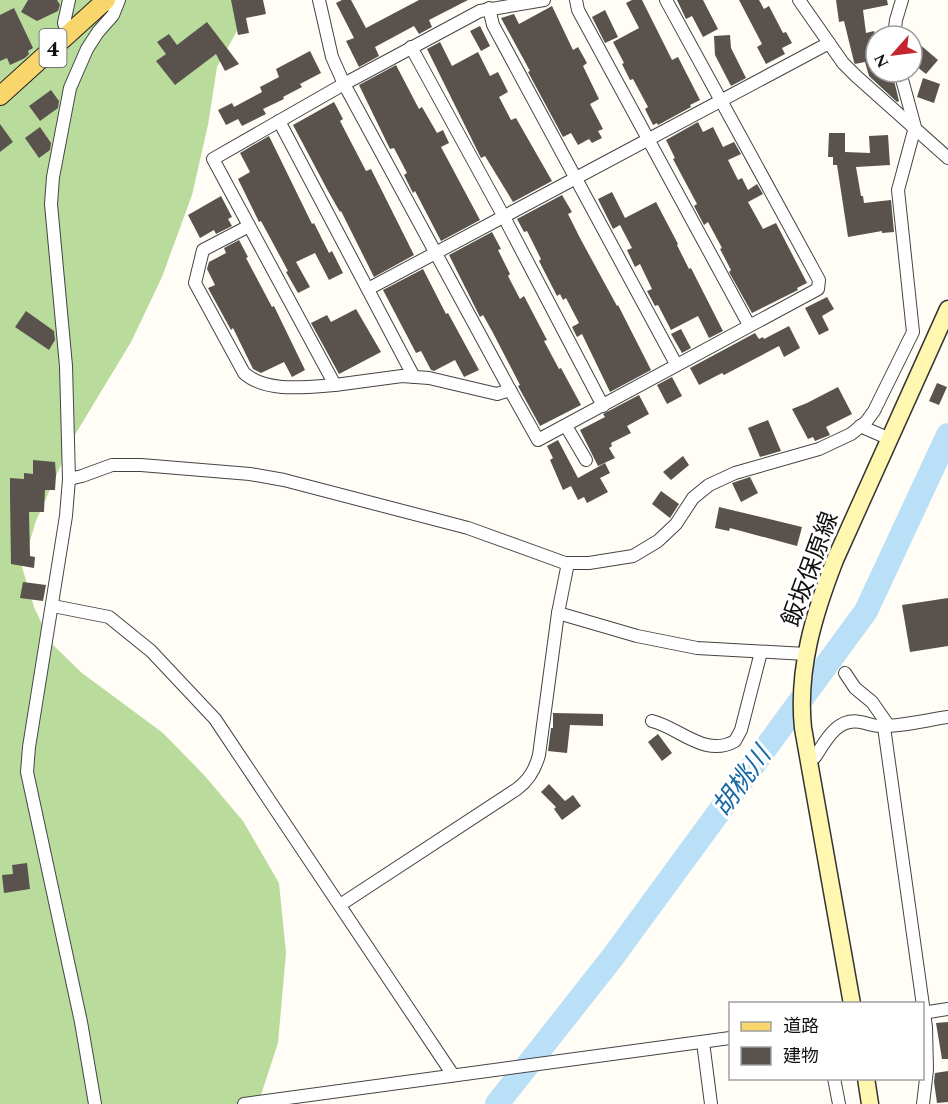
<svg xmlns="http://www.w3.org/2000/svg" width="948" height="1104" viewBox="0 0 948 1104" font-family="Spectral,'Noto Sans JP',serif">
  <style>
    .forest { fill: #b9dc9c }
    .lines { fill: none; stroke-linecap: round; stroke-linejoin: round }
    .river { stroke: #b9e0f7; stroke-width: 24 }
    .building { fill: #5a524d }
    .street-casing { stroke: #444; stroke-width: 14 }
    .secondary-casing { stroke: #333; stroke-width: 19 }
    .primary-casing { stroke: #222; stroke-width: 20 }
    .street { stroke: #fff; stroke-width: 12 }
    .secondary { stroke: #fff6b0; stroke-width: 16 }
    .primary { stroke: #f9d66b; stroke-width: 18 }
    .labels { text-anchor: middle; stroke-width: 6; stroke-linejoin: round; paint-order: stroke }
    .shield { fill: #fff; stroke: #585858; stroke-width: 1.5 }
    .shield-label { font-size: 22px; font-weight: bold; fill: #111 }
    .street-label { font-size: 24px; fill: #111; stroke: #fff }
    .water-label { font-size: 26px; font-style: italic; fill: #1768a6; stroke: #fff }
  </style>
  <rect width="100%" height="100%" fill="#fffdf5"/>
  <polygon class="forest" points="0,0 254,0 217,67 208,125 192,195 162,277 131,342 73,438 36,521 22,567 34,607 51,643 82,673 163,733 204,775 243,821 279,883 286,953 278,1043 258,1104 0,1104"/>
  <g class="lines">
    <polyline class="river" points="497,1104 612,958 866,611 948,435"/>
  </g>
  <g class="building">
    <polygon points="28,0 57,0 60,5 58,11 37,21 21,12"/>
    <polygon points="231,0 263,0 266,14 246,18 249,33 238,35"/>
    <polygon points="342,0 351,0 366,28 419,0 468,0 429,20 432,27 419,34 414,26 375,47 379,56 359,67 346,41 354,38 336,3"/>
    <polygon points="632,0 642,0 672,60 678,57 700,100 690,105 691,107 658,125 657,123 653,125 645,109 648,107 633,79 630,80 622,64 624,63 613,42 639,28 626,3"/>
    <polygon points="677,0 703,0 718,29 703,37 692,16 686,19"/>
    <polygon points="739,0 759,0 764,9 769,6 783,33 786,32 792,43 782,48 785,54 766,64 757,47 762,44"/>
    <polygon points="836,0 887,0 888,5 863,10 866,33 874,31 876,40 876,72 892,72 899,101 897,102 869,76 865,62 855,64 854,62 844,21 839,22"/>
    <polygon points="552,6 573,50 578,47 587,63 583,66 599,99 590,104 603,129 598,131 602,138 592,143 589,139 578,145 571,133 563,137 528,72 530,71 501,18 514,14 519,24"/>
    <polygon points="14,8 33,48 28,51 29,54 25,58 10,65 7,58 0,61 0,15"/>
    <polygon points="605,10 618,37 605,43 592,17"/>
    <polygon points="207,22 239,64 225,71 216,54 175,85 156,61 166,54 157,42 169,34 177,45"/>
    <polygon points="480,26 490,46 481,51 470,31"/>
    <polygon points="730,35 731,48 746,78 731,86 715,55 714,36"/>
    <polygon points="440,42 452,66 478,52 490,76 498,72 508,92 499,97 511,120 516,118 552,181 513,202 485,156 481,158 427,49"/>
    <polygon points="918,43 938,60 926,74 912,63 912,50"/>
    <polygon points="310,51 321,73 300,84 302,87 283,97 284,99 263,109 266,114 242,126 238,119 226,125 218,110 232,103 234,107 262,92 260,87 279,77 276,69"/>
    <polygon points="396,65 419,109 422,107 437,133 443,130 449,143 441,147 480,220 441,241 415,191 413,193 404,175 407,173 394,148 390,149 359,85"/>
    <polygon points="923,78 940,84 934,103 917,97"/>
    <polygon points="51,90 59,101 58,108 40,121 29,106"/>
    <polygon points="334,102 343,119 340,121 366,171 371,169 414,255 374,277 341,211 340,212 328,191 293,125"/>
    <polygon points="698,122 703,132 713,127 723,147 734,142 741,154 728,160 738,180 742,178 748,190 757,184 763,194 748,202 763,229 776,223 807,283 797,288 798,290 752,313 729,272 731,270 720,249 722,248 708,222 704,225 694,206 697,204 673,159 675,158 666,140"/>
    <polygon points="0,124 13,142 0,152"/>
    <polygon points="40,127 51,143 50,150 39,158 25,138"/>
    <polygon points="829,133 845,133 845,152 870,153 869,136 888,135 890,165 856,167 861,196 863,196 864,203 891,200 894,232 882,233 882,231 848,237 837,165 833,165 833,157 828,157"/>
    <polygon points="269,136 312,224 314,223 329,253 332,251 343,273 329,280 315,253 296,262 310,287 298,293 286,272 288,271 261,221 259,222 238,179 250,172 240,153"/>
    <polygon points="612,192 625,218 656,202 678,244 677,245 689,269 691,268 723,331 709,338 698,316 671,330 658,305 655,306 647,291 652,289 640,264 635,267 627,250 632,248 620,225 613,229 598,199"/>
    <polygon points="562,195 572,212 568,214 580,238 617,306 618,305 651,370 610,392 582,334 577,337 572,327 579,323 566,298 563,300 560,294 557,296 539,261 541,259 527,231 524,232 517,219"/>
    <polygon points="221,196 232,217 228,219 232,226 216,234 214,230 200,238 188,215"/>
    <polygon points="492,232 501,249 498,250 510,274 508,276 520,299 524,296 547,340 544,341 559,369 561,368 581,405 540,426 518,386 520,385 492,331 483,315 480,317 449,255"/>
    <polygon points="239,240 248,257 246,258 272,307 274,306 305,370 292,377 284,362 261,373 253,369 233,328 231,330 208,288 215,285 207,269 209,262 226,253 224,248"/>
    <polygon points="423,269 446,314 448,313 479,370 464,377 455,360 434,371 431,370 421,351 416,353 383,290"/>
    <polygon points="827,297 834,309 822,316 829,330 819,335 805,308"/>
    <polygon points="356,309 381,352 339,374 311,323 327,315 331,322"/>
    <polygon points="26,311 54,331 55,340 49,350 15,327"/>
    <polygon points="789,326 800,348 784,357 779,346 724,375 722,373 699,385 690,368 755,333 759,339 763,337 764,339"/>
    <polygon points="681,329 691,348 682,353 671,334"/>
    <polygon points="672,377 682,396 667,404 657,385"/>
    <polygon points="937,383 947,387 939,405 929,401"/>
    <polygon points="838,387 852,414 826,427 830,435 815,441 813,437 808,439 792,409 807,403"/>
    <polygon points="639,395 649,414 627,426 631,433 611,443 612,446 609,448 615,458 598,466 580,430 605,417 603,414"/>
    <polygon points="768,420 781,451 760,457 748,428"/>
    <polygon points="558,440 578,478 605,463 610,473 600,478 608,492 587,503 584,497 578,500 571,486 563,490 550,460 553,458 547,446"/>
    <polygon points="683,456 689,465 671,480 663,472"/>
    <polygon points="33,460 55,462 56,475 55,490 45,490 44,512 29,512 30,556 35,557 34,568 11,564 10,496 10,478 24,479 24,473 33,474"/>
    <polygon points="750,477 758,493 741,502 732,483"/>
    <polygon points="661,491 679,504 670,518 652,504"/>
    <polygon points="719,507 802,527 797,546 730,528 729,531 715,528"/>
    <polygon points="23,582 46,585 43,601 20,598"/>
    <polygon points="948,598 948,646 910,652 902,605"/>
    <polygon points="553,713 603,714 603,726 570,725 567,753 548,751 551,728 553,728"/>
    <polygon points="658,734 672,753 662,761 648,742"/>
    <polygon points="549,784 565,801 573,795 581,806 562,820 554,809 556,807 541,792"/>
    <polygon points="27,863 30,889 4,893 2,875 13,874 12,865"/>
    <polygon points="948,1022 948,1059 942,1059 936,1023"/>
    <polygon points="948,1071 948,1102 937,1103 934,1082 935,1073"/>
  </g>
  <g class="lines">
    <defs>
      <g id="street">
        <polyline points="319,0 332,57 344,84 510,390"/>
        <polyline points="544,0 480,11 344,84 213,159 335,385 402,376 429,378 497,394 510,390 538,440 818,289 819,280 666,0"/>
        <polyline points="576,0 578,10 749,325"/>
        <polyline points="799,0 829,43"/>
        <polyline points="489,8 493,25 676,364"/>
        <polyline points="68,34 64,23 69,0"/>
        <polyline points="894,36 896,20 902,0"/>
        <polyline points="411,47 504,217 603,406"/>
        <polyline points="279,121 414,377"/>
        <path d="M249 226 203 250 195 283 244 373C266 393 307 387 335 385"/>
        <polyline points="368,289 829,43 843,63 856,76 948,158"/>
        <polyline points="566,426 586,460"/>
        <polyline points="860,426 890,439"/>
        <polyline points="69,479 82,476 112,465 141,465 250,474 284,480 468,528 565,563 589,563 633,556 658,541 676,524 693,498 709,485 735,473 819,449 851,434 866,422 874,411 913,332 898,190 915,127 900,72"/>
        <polyline points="53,606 109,617 151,651 215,719 453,1075"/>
        <polyline points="558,613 637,636 697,648 806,654"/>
        <polyline points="845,673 855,688 872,702 886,722 884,727 926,1027 927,1070 923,1104"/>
        <path d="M652 721C680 728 705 758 735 741L741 730 761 652"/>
        <path d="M808 759 815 757C825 742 837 717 860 722 868 723 874 727 883 726 904 726 927 720 948 717"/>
        <path d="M340 905 517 789C529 780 535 770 539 755L558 613 568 563"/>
        <polyline points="922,1013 948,1009"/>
        <polyline points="703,1042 711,1104"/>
        <polyline points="834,1078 839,1104"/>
        <polyline points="95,1104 81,1022 27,772 29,747 66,516 69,479 66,366 51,204 53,177 70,88 87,49 98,32 113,15 119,0"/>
        <polyline points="244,1104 730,1038"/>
      </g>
      <g id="secondary">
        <path d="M852 1004 803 728C797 669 814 614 835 560L948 309"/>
        <polyline points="866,1078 870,1104"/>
      </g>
      <polyline id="primary" points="0,96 106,0"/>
    </defs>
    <use href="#street" class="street-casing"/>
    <use href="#secondary" class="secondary-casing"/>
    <use href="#primary" class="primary-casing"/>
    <use href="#street" class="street"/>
    <use href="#secondary" class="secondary"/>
    <use href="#primary" class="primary"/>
  </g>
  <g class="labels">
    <rect class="shield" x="39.5" y="29" width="27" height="38" rx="4.5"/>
    <g class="shield-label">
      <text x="53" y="56">4</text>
    </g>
    <g class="street-label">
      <text transform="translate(810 569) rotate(-70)" y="8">飯坂保原線</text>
    </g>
    <g class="water-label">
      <text transform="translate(741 781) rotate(-54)" y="9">胡桃川</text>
    </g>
  </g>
  <rect x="729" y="1002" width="195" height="78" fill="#ffffff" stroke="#a0a0a0" stroke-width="1.5"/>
  <rect x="741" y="1022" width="30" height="9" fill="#f9d66b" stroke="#a0a0a0" stroke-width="1.5"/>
  <text x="783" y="1032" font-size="18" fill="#111111">道路</text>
  <rect x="741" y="1047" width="30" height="18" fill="#5a524d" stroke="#a0a0a0" stroke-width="1.5"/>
  <text x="783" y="1062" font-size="18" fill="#111111">建物</text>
  <g transform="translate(894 54) rotate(242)"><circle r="28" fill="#ffffff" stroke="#a0a0a0" stroke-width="1.5"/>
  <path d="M0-4.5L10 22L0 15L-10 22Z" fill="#c4262e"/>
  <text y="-9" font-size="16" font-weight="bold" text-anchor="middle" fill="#111111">N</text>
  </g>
</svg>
